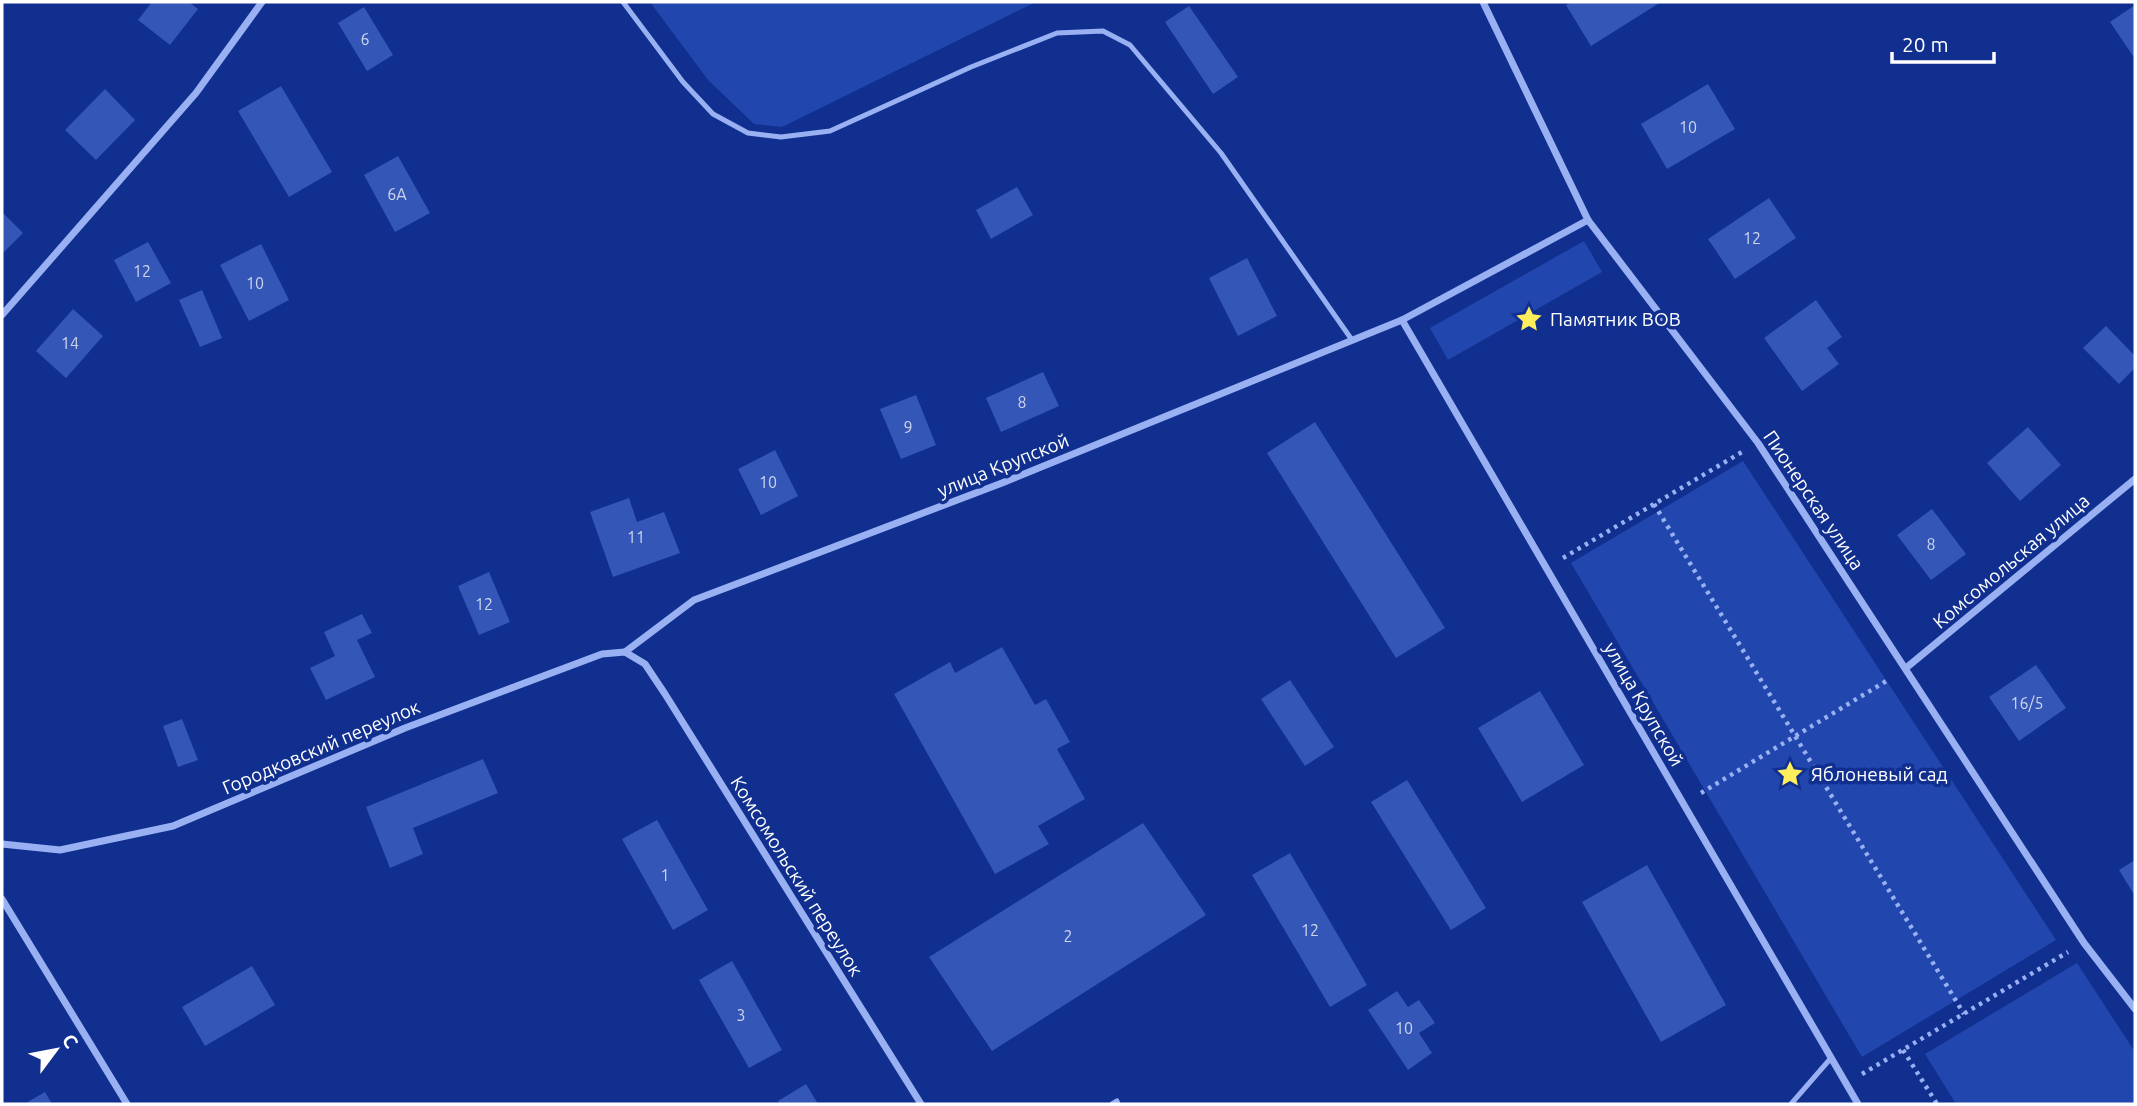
<svg xmlns="http://www.w3.org/2000/svg" width="2137" height="1106" viewBox="0 0 2137 1106" font-family="Ubuntu,sans-serif">
  <style>
    .green { fill: #2147ae }
    .building { fill: #3456b6 }
    .lines { fill: none; stroke-linecap: round; stroke-linejoin: round }
    .path { stroke: #99b1f3; stroke-width: 4.5; stroke-dasharray: 3.5 5; stroke-linecap: butt }
    .service { stroke: #99b1f3; stroke-width: 5 }
    .minor { stroke: #99b1f3; stroke-width: 7 }
    .labels { text-anchor: middle; stroke-width: 7; stroke-linejoin: round; paint-order: stroke }
    .number-label { font-size: 16px; fill: #ccd5ed }
    .poi-label { font-size: 19px; fill: #fff; stroke: #102f8f; text-anchor: start }
    .street-label { font-size: 19px; fill: #fff; stroke: #102f8f }
  </style>
  <rect width="100%" height="100%" fill="#102f8f"/>
  <g class="green">
    <polygon points="650,2 1036,2 782,127 754,124 708,80"/>
    <polygon points="1584,241 1602,272 1448,360 1430,328"/>
    <polygon points="1743,461 2056,940 1862,1057 1571,563"/>
    <polygon points="2077,963 2135,1052 2135,1104 1956,1104 1925,1054"/>
  </g>
  <g class="building">
    <polygon points="152,2 189,2 198,9 170,45 138,20"/>
    <polygon points="1572,2 1661,2 1591,46 1566,5"/>
    <polygon points="2135,5 2135,59 2110,22"/>
    <polygon points="1189,6 1238,77 1213,94 1165,22"/>
    <polygon points="364,7 393,55 367,71 338,23"/>
    <polygon points="1708,84 1735,129 1667,169 1641,124"/>
    <polygon points="281,86 332,172 289,197 238,111"/>
    <polygon points="105,89 135,120 96,160 65,130"/>
    <polygon points="398,156 430,213 395,232 364,175"/>
    <polygon points="1017,187 1033,215 991,239 976,210"/>
    <polygon points="1769,198 1796,238 1735,279 1708,239"/>
    <polygon points="2,212 23,233 2,254"/>
    <polygon points="148,242 171,283 136,302 114,260"/>
    <polygon points="261,244 289,300 249,321 220,265"/>
    <polygon points="1247,258 1277,316 1238,336 1209,278"/>
    <polygon points="202,290 222,338 200,347 179,300"/>
    <polygon points="1816,300 1842,337 1827,348 1839,364 1802,391 1764,338"/>
    <polygon points="73,309 103,336 66,378 36,351"/>
    <polygon points="2106,326 2135,356 2135,368 2119,384 2083,348"/>
    <polygon points="1043,372 1059,406 1001,432 986,398"/>
    <polygon points="916,395 936,445 901,459 880,409"/>
    <polygon points="1315,422 1445,628 1396,658 1267,453"/>
    <polygon points="2028,427 2061,465 2020,501 1987,463"/>
    <polygon points="775,450 798,496 761,515 738,469"/>
    <polygon points="629,498 637,522 664,512 680,553 613,577 590,512"/>
    <polygon points="1932,509 1966,554 1931,580 1897,535"/>
    <polygon points="489,572 510,622 479,635 458,586"/>
    <polygon points="362,614 372,633 357,640 375,677 326,700 310,668 335,656 324,632"/>
    <polygon points="1002,647 1035,705 1046,699 1070,742 1057,749 1085,799 1038,826 1049,844 995,874 894,694 950,662 955,673"/>
    <polygon points="2036,665 2066,708 2019,741 1989,697"/>
    <polygon points="1290,680 1334,747 1305,766 1261,699"/>
    <polygon points="1540,691 1584,765 1522,802 1478,728"/>
    <polygon points="182,719 198,760 178,767 163,726"/>
    <polygon points="483,759 498,793 413,828 423,854 390,868 366,807"/>
    <polygon points="1407,780 1486,908 1451,930 1371,802"/>
    <polygon points="657,820 708,910 673,930 622,839"/>
    <polygon points="1143,823 1206,915 992,1051 929,957"/>
    <polygon points="1290,853 1367,985 1330,1007 1252,875"/>
    <polygon points="2135,860 2135,896 2119,870"/>
    <polygon points="1647,865 1726,1005 1661,1042 1582,902"/>
    <polygon points="732,961 782,1050 749,1068 699,980"/>
    <polygon points="252,966 275,1005 205,1046 182,1007"/>
    <polygon points="1397,991 1408,1007 1419,1000 1435,1023 1419,1033 1432,1053 1408,1070 1368,1010"/>
    <polygon points="806,1084 818,1104 780,1104 778,1101"/>
    <polygon points="45,1092 52,1104 24,1104"/>
  </g>
  <g class="lines">
    <g class="path">
      <polyline points="1654,504 1964,1014"/>
      <polyline points="1563,558 1742,452"/>
      <polyline points="1701,793 1888,680"/>
      <polyline points="1903,1050 1937,1104"/>
      <polyline points="1862,1074 2068,952"/>
    </g>
    <g class="service">
      <polyline points="623,2 683,82 713,114 748,133 781,137 830,131 971,67 1057,33 1103,31 1130,45 1221,153 1352,340"/>
      <polyline points="1112,1104 1117,1101 1118,1104"/>
      <polyline points="1791,1104 1831,1058"/>
    </g>
    <g class="minor">
      <polyline points="1483,2 1588,220 1758,443 2084,943 2135,1009"/>
      <polyline points="2,315 196,93 262,2"/>
      <polyline points="1402,320 1858,1104"/>
      <polyline points="625,652 694,600 1002,483 1402,320 1588,220"/>
      <polyline points="1906,668 2135,479"/>
      <polyline points="2,844 60,850 173,826 405,728 602,654 625,652 645,664 665,694 921,1104"/>
      <polyline points="2,899 127,1104"/>
    </g>
  </g>
  <defs>
    <symbol id="sight-bare" viewBox="-9 -9 18 18"><path d="M0-6L1.8-2.2L6-1.7L2.9 1.2L3.7 5.4L0 3.3L-3.7 5.4L-2.9 1.2L-6-1.7L-1.8-2.2Z" fill="#ffee5b" stroke="#102f8f" stroke-width="2.5" paint-order="stroke"/></symbol>
  </defs>
  <g fill-rule="evenodd">
    <use href="#sight-bare" x="1510" y="300" width="38" height="38"/>
    <use href="#sight-bare" x="1771" y="755" width="38" height="38"/>
  </g>
  <g class="labels">
    <g class="number-label">
      <text x="365" y="45">6</text>
      <text x="1688" y="133">10</text>
      <text x="397" y="200">6А</text>
      <text x="1752" y="244">12</text>
      <text x="142" y="277">12</text>
      <text x="255" y="289">10</text>
      <text x="70" y="349">14</text>
      <text x="1022" y="408">8</text>
      <text x="908" y="433">9</text>
      <text x="768" y="488">10</text>
      <text x="636" y="543">11</text>
      <text x="1931" y="550">8</text>
      <text x="484" y="610">12</text>
      <text x="2027" y="709">16/5</text>
      <text x="665" y="881">1</text>
      <text x="1310" y="936">12</text>
      <text x="1068" y="942">2</text>
      <text x="741" y="1021">3</text>
      <text x="1404" y="1034">10</text>
    </g>
    <g class="poi-label">
      <text x="1550" y="326">Памятник ВОВ</text>
      <text x="1811" y="781">Яблоневый сад</text>
    </g>
    <g class="street-label">
      <text transform="translate(1003 465) rotate(-22)" y="7">улица Крупской</text>
      <text transform="translate(1814 500) rotate(56)" y="7">Пионерская улица</text>
      <text transform="translate(2011 561) rotate(-40)" y="7">Комсомольская улица</text>
      <text transform="translate(1644 704) rotate(60)" y="7">улица Крупской</text>
      <text transform="translate(321 747) rotate(-23)" y="7">Городковский переулок</text>
      <text transform="translate(797 876) rotate(58)" y="7">Комсомольский переулок</text>
    </g>
  </g>
  <rect width="2137" height="1106" fill="none" stroke="#ffffff" stroke-width="7"/>
  <g transform="translate(56 1050) rotate(58)" stroke="#102f8f" stroke-width="5" paint-order="stroke">
  <path d="M0-5L12 26L0 18L-12 26Z" fill="#ffffff"/>
  <text y="-10" font-size="19" font-weight="bold" text-anchor="middle" fill="#ffffff">С</text>
  </g>
  <path d="M1892 52v10h102v-10" fill="none" stroke="#ffffff" stroke-width="3.5"/>
  <text x="1902" y="52" font-size="21" fill="#ffffff" stroke="#102f8f" stroke-width="5" paint-order="stroke">20 m</text>
</svg>
